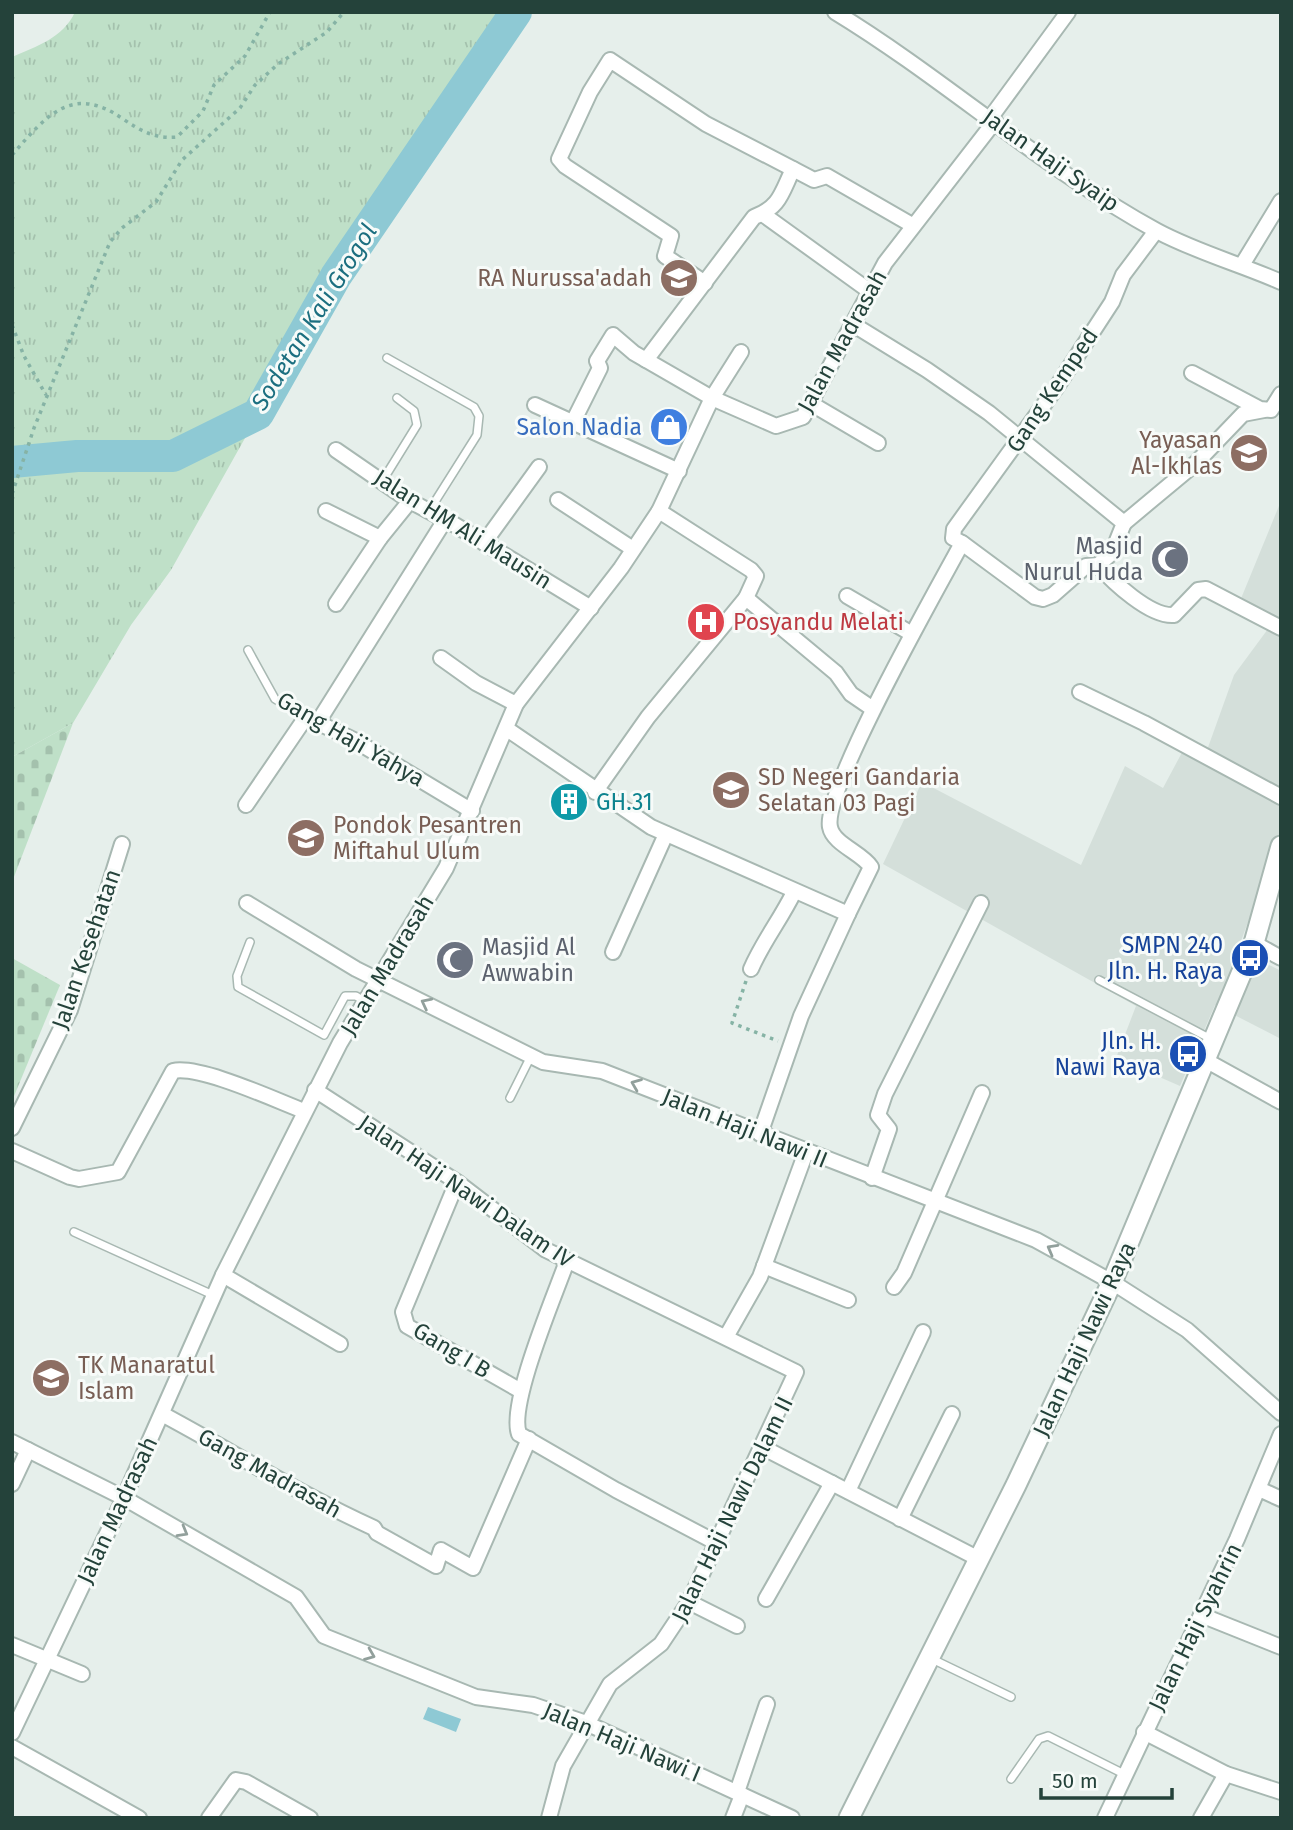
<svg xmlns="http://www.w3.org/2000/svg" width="1293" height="1830" viewBox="0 0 1293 1830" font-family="'Fira Sans',sans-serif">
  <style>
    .built { fill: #d4dfda }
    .grass { fill: url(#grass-tufts) }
    .cemetery { fill: url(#cemetery-stones) }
    .water { fill: #8ec9d4 }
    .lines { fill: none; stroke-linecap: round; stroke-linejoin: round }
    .river { stroke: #8ec9d4; stroke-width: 32 }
    .service-casing { stroke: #a8b8b2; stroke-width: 10 }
    .minor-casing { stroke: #a8b8b2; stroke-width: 18 }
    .tertiary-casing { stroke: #a8b8b2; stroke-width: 23 }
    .path { stroke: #86b3a5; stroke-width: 3.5; stroke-dasharray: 3.5 5; stroke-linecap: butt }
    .service { stroke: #fff; stroke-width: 7 }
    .minor { stroke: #fff; stroke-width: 14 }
    .tertiary { stroke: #fff; stroke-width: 19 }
    .oneway { stroke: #92a09c }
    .labels { text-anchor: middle; stroke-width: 6; stroke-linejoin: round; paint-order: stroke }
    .street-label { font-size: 23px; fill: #24423a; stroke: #f7fbf9 }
    .education-label { font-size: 23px; fill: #785e54; stroke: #f7fbf9; text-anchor: start }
    .shop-label { font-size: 23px; fill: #366cbe; stroke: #f7fbf9; text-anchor: end }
    .worship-label { font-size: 23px; fill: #5b616d; stroke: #f7fbf9; text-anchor: end }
    .health-label { font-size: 23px; fill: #be3a42; stroke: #f7fbf9; text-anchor: start }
    .culture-label { font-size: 23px; fill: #0d838f; stroke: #f7fbf9; text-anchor: start }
    .transit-label { font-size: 23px; fill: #164399; stroke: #f7fbf9; text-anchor: end }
    .water-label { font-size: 24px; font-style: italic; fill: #1c6f80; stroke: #f7fbf9 }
  </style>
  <defs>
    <pattern id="grass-tufts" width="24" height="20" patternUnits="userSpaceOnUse" patternTransform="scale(1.75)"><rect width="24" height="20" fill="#bfe0c8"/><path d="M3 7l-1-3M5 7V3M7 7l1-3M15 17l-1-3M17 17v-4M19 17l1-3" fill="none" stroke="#a4c1ad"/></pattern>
    <pattern id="cemetery-stones" width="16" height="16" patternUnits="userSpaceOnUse" patternTransform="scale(1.75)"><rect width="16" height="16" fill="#bfe0c8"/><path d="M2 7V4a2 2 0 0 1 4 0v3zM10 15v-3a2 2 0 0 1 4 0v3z" fill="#a4c1ad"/></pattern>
  </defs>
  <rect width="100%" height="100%" fill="#e6efeb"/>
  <polygon class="built" points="1281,501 1281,833 1238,949 1281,971 1281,1039 1215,1005 1180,1086 1116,1058 1136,1006 883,864 922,782 1081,865 1125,766 1163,788 1186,745 1206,753 1234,675 1276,618 1240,601"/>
  <path class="grass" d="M75 12H516L336 276 171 570 131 625 73 723 12 757V57C37 46 63 38 75 12Z"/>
  <g class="cemetery">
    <polygon points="73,723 12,882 12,757"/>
    <polygon points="12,958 60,985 12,1101"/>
  </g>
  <polygon class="water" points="428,1707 461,1719 456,1732 423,1719"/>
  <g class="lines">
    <polyline class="river" points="12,462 77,456 173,456 258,414 336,276 516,12"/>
    <defs>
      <g id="service">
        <polyline points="387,358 474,407 479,416 477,435 429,511"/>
        <polyline points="383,480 417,425 414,411 397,398"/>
        <polyline points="248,650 275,699 306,717"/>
        <polyline points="250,942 237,976 238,987 324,1035 345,996 356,996 364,1001"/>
        <polyline points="1099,980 1211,1039"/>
        <polyline points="510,1098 531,1056"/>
        <polyline points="74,1232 213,1295"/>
        <polyline points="930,1658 1011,1697"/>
        <polyline points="1011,1779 1039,1739 1048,1736 1126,1775"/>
      </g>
      <g id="minor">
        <path d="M835 12C945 79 1045 170 1157 231 1196 252 1240 264 1281 282"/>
        <polyline points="991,117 1068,12"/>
        <polyline points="764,215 868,290"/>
        <polyline points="1242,265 1281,201"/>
        <polyline points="705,283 665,256 671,236 565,166 559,159 590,92 610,60 706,124 793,169"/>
        <path d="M646 360 754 217C780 207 781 194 793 169L814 180 827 176 912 225"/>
        <polyline points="1192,373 1260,409 1271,410 1281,394"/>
        <polyline points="810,403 878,443"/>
        <polyline points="535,405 679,471"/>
        <polyline points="574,420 600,368 597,361 613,335 634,353 712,398 776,426 803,417 885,263 995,121"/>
        <polyline points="336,450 410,501 455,525 591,608"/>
        <polyline points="558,500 633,549"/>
        <polyline points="326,511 380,538 410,501"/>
        <polyline points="659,511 751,570 756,576 746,598"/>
        <polyline points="1124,523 1196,463 1243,414 1264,410"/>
        <polyline points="484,543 539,467"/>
        <polyline points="962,543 953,538 954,529 1056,388 1112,302 1123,275 1156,231"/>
        <path d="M1098 565C1113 582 1150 617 1174 615L1198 590 1206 589 1281 628"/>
        <polyline points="847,596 912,634"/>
        <polyline points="336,604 380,538"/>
        <polyline points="441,658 476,683 516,704"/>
        <polyline points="1080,692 1144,723 1281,797"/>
        <polyline points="318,722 445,520"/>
        <polyline points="507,729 651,827 848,914 801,1016 760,1134"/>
        <polyline points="595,792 648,717 746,598 836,673 851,694 873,709"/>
        <polyline points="246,805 306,717 354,740 472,811"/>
        <polyline points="247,903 356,969 531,1056 543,1062 602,1071 1036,1240 1112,1282 1187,1330 1281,1413"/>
        <path d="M848 914 871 867C862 853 833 844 830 827 822 791 939 586 962 543L1035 597 1043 599 1053 595 1086 566 1098 565 1112 553 1124 523 989 413 927 370 854 325"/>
        <polyline points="1254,943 1281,958"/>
        <polyline points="613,952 666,834"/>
        <path d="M751 969C763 941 781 919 794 892"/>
        <polyline points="1207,1061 1281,1102"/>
        <polyline points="315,1090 457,1182 546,1250 796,1372 689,1602 661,1644 610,1684 563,1766 549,1818"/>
        <polyline points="12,1128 70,1010 122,844"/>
        <path d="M12 1151 70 1177 79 1179 118 1172 173 1071C200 1065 275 1100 304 1111"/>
        <polyline points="872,1178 889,1129 878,1115 885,1094 981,903"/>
        <polyline points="457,1182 403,1312 407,1326 521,1391"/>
        <path d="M567 1261C555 1295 508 1404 519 1434L616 1490 717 1543"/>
        <polyline points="764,1266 848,1300"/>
        <polyline points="223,1275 340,1344"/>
        <polyline points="894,1287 904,1273 982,1093"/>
        <polyline points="726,1337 760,1277 806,1152"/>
        <path d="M162 1414C233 1452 301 1495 374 1528L377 1533 436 1566 441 1550 473 1568 529 1439"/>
        <polyline points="12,1442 124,1498 296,1597 324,1636 476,1697 533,1705 586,1723 792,1818"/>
        <polyline points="762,1447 979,1559"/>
        <polyline points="12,1484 28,1450"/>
        <polyline points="1259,1489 1281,1499"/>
        <polyline points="848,1491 923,1332"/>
        <polyline points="900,1519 952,1414"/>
        <polyline points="766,1599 832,1483"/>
        <polyline points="689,1602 737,1626"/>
        <polyline points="1201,1615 1281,1647"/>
        <polyline points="12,1645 82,1674"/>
        <polyline points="1144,1732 1226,1774 1281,1792"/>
        <polyline points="12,1733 124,1498 223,1275 340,1043 446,868 516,704 621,568 659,511 712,398 741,352"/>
        <polyline points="12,1747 139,1818"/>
        <polyline points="737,1792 767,1704"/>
        <polyline points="209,1818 236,1780 246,1782 310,1818"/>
        <polyline points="733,1818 742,1795"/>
        <polyline points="1105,1818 1237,1539 1281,1434"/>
        <polyline points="1201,1818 1226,1774"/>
      </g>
      <polyline id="tertiary" points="849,1818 1016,1485 1112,1282 1254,943 1281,846"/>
    </defs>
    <use href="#service" class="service-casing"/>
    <use href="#minor" class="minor-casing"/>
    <use href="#tertiary" class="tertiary-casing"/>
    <g class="path">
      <path d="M12 155C46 116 72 83 123 119 141 131 155 139 177 137L203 111 214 85 245 56 270 12"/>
      <polyline points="12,325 24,356 46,395"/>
      <polyline points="12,494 34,428 110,242 122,228 156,202 182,160 240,108 255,85 278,64 327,32 344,12"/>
      <polyline points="746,981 732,1023 778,1041"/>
    </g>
    <use href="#service" class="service"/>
    <use href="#minor" class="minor"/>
    <use href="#tertiary" class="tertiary"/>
  </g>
  <defs><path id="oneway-chevron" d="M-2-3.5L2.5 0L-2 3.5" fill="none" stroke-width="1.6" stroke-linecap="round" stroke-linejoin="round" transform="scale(1.75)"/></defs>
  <g class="oneway">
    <use href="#oneway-chevron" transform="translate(426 1003) rotate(-153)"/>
    <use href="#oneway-chevron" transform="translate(636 1084) rotate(-158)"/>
    <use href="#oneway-chevron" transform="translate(1052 1249) rotate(-151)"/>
    <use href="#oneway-chevron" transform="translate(183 1532) rotate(30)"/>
    <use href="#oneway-chevron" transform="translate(370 1655) rotate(22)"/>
  </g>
  <defs>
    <symbol id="school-disc" viewBox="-11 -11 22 22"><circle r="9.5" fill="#8d6e63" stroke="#f7fbf9"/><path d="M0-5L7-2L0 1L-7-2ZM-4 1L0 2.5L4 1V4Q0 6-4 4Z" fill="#fff"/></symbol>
    <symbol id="shop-disc" viewBox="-11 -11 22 22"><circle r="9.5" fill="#3f7fe0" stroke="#f7fbf9"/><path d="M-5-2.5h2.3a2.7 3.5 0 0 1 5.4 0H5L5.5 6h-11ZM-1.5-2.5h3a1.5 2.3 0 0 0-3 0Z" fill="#fff"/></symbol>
    <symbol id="mosque-disc" viewBox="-11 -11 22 22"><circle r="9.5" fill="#6b7280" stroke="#f7fbf9"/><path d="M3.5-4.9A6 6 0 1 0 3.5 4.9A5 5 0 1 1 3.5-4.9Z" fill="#fff"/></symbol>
    <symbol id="hospital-disc" viewBox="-11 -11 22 22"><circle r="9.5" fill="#e0444e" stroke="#f7fbf9"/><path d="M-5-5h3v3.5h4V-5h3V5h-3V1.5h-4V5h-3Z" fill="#fff"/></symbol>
    <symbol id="building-disc" viewBox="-11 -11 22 22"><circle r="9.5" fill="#0f9aa8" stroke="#f7fbf9"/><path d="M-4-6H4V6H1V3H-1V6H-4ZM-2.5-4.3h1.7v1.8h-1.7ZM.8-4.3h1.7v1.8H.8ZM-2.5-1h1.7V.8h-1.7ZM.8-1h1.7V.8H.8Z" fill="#fff"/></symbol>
    <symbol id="bus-disc" viewBox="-11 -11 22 22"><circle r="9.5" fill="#1a4fb4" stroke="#f7fbf9"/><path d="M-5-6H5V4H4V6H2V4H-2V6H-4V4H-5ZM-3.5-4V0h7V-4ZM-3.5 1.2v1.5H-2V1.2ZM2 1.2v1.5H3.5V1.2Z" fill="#fff"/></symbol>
  </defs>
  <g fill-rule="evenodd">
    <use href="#school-disc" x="657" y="256" width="44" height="44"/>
    <use href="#shop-disc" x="647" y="405" width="44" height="44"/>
    <use href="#school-disc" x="1227" y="431" width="44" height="44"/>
    <use href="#mosque-disc" x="1148" y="537" width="44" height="44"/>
    <use href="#hospital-disc" x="684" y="600" width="44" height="44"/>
    <use href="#school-disc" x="709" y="768" width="44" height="44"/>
    <use href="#building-disc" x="547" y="780" width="44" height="44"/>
    <use href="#school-disc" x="284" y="816" width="44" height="44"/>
    <use href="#bus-disc" x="1228" y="936" width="44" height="44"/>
    <use href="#mosque-disc" x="433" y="938" width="44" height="44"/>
    <use href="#bus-disc" x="1166" y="1032" width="44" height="44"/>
    <use href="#school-disc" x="29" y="1356" width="44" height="44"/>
  </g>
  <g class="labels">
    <g class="street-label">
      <text transform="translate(1051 160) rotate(35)" y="8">Jalan Haji Syaip</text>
      <text transform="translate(842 341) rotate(-61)" y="8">Jalan Madrasah</text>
      <text transform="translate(1052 390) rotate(-56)" y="8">Gang Kemped</text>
      <text transform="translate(463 529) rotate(32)" y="8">Jalan HM Ali Mausin</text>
      <text transform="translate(351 739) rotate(30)" y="8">Gang Haji Yahya</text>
      <text transform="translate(86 949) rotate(-71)" y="8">Jalan Kesehatan</text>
      <text transform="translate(387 965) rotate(-59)" y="8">Jalan Madrasah</text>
      <text transform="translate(745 1128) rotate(22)" y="8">Jalan Haji Nawi II</text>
      <text transform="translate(466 1191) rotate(34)" y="8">Jalan Haji Nawi Dalam IV</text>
      <text transform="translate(1084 1339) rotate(-65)" y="8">Jalan Haji Nawi Raya</text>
      <text transform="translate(452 1350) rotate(31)" y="8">Gang I B</text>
      <text transform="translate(270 1473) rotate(29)" y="8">Gang Madrasah</text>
      <text transform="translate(732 1509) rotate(-64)" y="8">Jalan Haji Nawi Dalam II</text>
      <text transform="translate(117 1510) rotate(-65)" y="8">Jalan Madrasah</text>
      <text transform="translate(1195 1627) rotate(-64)" y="8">Jalan Haji Syahrin</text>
      <text transform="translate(622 1742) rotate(23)" y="8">Jalan Haji Nawi I</text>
    </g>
    <g class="education-label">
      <text x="652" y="286" text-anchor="end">RA Nurussa'adah</text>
      <text x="1222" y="448" text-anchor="end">Yayasan<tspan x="1222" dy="26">Al-Ikhlas</tspan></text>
      <text x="758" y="785">SD Negeri Gandaria<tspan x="758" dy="26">Selatan 03 Pagi</tspan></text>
      <text x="333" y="833">Pondok Pesantren<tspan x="333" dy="26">Miftahul Ulum</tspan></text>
      <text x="78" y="1373">TK Manaratul<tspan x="78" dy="26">Islam</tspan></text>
    </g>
    <g class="shop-label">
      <text x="642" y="435">Salon Nadia</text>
    </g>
    <g class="worship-label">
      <text x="1143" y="554">Masjid<tspan x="1143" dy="26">Nurul Huda</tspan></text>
      <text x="482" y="955" text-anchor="start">Masjid Al<tspan x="482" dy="26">Awwabin</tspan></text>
    </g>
    <g class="health-label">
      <text x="733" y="630">Posyandu Melati</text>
    </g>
    <g class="culture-label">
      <text x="596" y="810">GH.31</text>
    </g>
    <g class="transit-label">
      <text x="1223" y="953">SMPN 240<tspan x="1223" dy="26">Jln. H. Raya</tspan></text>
      <text x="1161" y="1049">Jln. H.<tspan x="1161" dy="26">Nawi Raya</tspan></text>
    </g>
    <g class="water-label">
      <text transform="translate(314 317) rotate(-58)" y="8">Sodetan Kali Grogol</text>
    </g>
  </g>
  <rect width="1293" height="1830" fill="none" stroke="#24423a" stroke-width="28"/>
  <path d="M1041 1788v10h131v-10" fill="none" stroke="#24423a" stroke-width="3.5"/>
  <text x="1052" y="1788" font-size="21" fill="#24423a" stroke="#f7fbf9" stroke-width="5" paint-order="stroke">50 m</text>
</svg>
